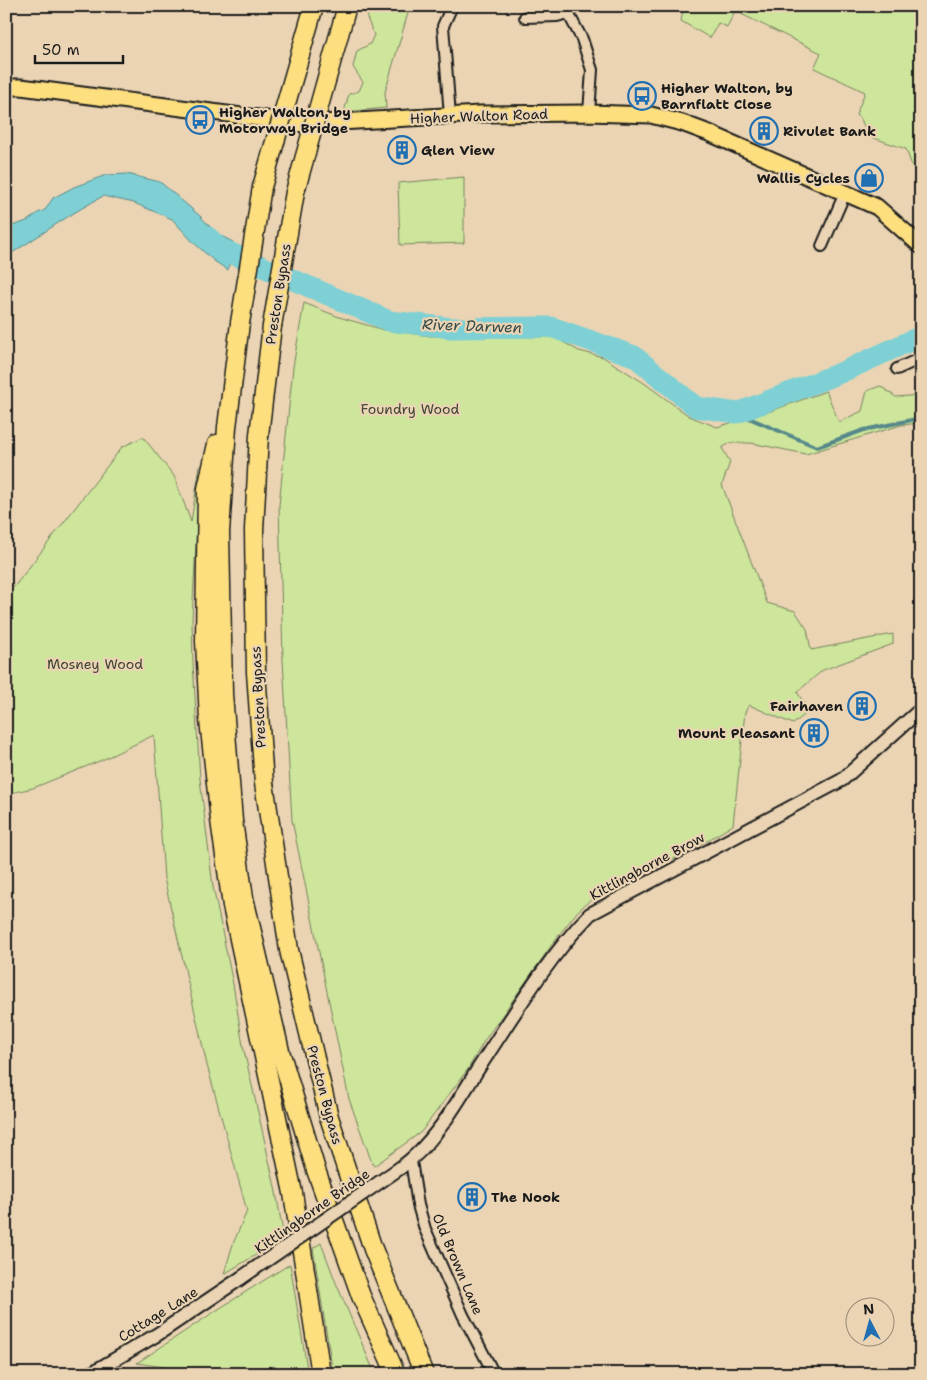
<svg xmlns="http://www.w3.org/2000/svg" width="927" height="1380" viewBox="0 0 927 1380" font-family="'Shantell Sans',sans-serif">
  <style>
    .green { fill: #cde69b; stroke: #74815c }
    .water { fill: #7ed0d4; stroke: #57888a }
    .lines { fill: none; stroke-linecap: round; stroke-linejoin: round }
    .stream { stroke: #57888a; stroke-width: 4 }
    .river { stroke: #7ed0d4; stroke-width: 21 }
    .minor-casing { stroke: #1c1c1c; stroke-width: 14 }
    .tertiary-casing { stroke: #1c1c1c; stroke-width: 16 }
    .primary-casing { stroke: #1c1c1c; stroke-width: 19 }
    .motorway-casing { stroke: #1c1c1c; stroke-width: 21 }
    .minor { stroke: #ead4b3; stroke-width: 10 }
    .tertiary { stroke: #ead4b3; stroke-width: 12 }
    .primary { stroke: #fddf80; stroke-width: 15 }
    .motorway { stroke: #fddf80; stroke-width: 18 }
    .tertiary-bridge-casing { stroke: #1c1c1c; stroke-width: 16; stroke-linecap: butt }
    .motorway-bridge-casing { stroke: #1c1c1c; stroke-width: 21; stroke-linecap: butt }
    .tertiary-bridge { stroke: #ead4b3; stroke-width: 12 }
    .motorway-bridge { stroke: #fddf80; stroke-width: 18 }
    .labels { text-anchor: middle; stroke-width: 4.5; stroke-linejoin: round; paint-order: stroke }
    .poi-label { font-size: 14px; font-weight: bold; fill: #1c1c1c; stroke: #ead4b3; text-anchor: start }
    .street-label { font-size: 14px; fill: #1c1c1c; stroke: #ead4b3 }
    .park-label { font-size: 14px; fill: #3f4435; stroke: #ead4b3 }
    .water-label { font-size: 15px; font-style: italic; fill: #34494a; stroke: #ead4b3 }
  </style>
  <rect width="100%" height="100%" fill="#ead4b3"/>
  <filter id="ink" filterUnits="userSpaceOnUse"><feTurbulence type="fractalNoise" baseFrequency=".02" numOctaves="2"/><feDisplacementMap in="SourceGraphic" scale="10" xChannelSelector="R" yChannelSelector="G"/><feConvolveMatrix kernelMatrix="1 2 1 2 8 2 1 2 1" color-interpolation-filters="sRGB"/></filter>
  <g filter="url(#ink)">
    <g class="green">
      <polygon points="371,6 410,6 385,92 386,108 344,112 349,94 359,91 363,82 353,67 357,51 370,44 374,35 367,18"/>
      <polygon points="684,6 921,6 921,173 912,166 906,149 868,136 861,119 856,115 865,92 814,68 821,53 735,11 727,27 718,23 710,38 681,21"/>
      <polygon points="464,177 464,243 400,245 398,183"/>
      <polygon points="304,303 339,317 384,330 430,336 554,337 579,351 603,357 644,383 689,416 717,427 771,411 826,391 839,422 862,411 867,391 880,386 896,397 921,395 921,423 901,425 806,454 751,443 730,443 722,448 730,462 722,485 767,603 795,611 807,629 811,650 893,634 893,644 823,670 797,692 809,711 793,724 749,705 745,712 733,825 695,848 589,901 577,912 558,936 484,1041 468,1069 421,1132 374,1166 372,1163 349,1099 292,820 283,660 279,505 293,367"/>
      <polygon points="143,437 174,476 191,522 200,466 192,620 193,663 200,779 213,887 233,984 243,1046 275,1187 284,1238 224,1274 233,1244 247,1211 207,1065 164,878 154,735 102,760 33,788 6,794 6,591 14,587 122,447"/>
      <polygon points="321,1243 336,1283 375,1374 333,1374 313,1248"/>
      <polygon points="290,1264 308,1374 210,1374 137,1363 217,1310"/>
    </g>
    <polygon class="water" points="127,174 160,182 200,216 217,234 233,242 228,270 214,261 193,242 172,219 134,203 103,196 72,214 6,257 6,228 27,221 38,213 45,210 53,198 74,187 106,175"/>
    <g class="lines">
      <polyline class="stream" points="737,413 817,447 864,430 921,418"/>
      <polyline class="river" points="208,237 219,248 389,321 452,328 551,327 634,356 696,407 737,413 840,373 921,336"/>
      <defs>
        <g id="minor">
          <polyline points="576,6 568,13 582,39 592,70 589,113"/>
          <polyline points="525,17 557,16 568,13"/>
          <polyline points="450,116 443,26 452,6"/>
          <polyline points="822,246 845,193"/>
          <polyline points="897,369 921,358"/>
          <polyline points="411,1161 418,1205 425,1229 463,1315 494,1374"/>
        </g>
        <g id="tertiary">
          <path d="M400 1168C433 1145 457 1103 478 1069 513 1016 546 960 590 914L842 780 921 709"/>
          <polyline points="90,1374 158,1334 241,1278"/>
        </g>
        <polyline id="primary" points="6,87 21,87 304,124 480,114 589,113 651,115 682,123 709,133 877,207 921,246"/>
        <g id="motorway">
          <polyline points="240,323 227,427 220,532 223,694 233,821 244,898 280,1051 316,1170 361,1296 396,1374"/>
          <polyline points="272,326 259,435 254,530 256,672 264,783 289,950 329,1117 373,1249 424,1374"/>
          <polyline points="217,444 207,489 205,641 209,720 220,820 232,906 293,1193 321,1374"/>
        </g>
      </defs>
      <use href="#minor" class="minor-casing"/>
      <use href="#tertiary" class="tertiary-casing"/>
      <use href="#primary" class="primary-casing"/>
      <use href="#motorway" class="motorway-casing"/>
      <use href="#minor" class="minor"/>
      <use href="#tertiary" class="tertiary"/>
      <use href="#primary" class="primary"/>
      <use href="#motorway" class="motorway"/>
      <defs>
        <polyline id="tertiary-bridge" points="241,1278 400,1168"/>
        <g id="motorway-bridge">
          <polyline points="240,323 262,187 314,6"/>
          <polyline points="272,326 295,192 347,6"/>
        </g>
      </defs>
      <use href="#tertiary-bridge" class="tertiary-bridge-casing"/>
      <use href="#motorway-bridge" class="motorway-bridge-casing"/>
      <use href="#tertiary-bridge" class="tertiary-bridge"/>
      <use href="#motorway-bridge" class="motorway-bridge"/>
    </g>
  </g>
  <defs>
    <symbol id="bus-ring" viewBox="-11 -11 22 22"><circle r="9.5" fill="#ead4b3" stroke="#1f6fb2" stroke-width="1.5"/><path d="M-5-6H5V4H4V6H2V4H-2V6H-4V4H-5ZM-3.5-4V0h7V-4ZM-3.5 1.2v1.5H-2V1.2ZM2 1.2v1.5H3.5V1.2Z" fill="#1f6fb2"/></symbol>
    <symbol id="building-ring" viewBox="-11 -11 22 22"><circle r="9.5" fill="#ead4b3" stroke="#1f6fb2" stroke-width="1.5"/><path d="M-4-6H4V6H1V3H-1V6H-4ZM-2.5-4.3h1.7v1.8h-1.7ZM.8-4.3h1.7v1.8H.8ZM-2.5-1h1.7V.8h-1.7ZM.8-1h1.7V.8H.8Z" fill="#1f6fb2"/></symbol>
    <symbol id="shop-ring" viewBox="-11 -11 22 22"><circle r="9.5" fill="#ead4b3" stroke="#1f6fb2" stroke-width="1.5"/><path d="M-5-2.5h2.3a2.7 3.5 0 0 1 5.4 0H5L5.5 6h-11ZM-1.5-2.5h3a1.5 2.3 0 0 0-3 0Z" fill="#1f6fb2"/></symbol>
  </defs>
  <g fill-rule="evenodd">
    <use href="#bus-ring" x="626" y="80" width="32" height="32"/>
    <use href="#bus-ring" x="184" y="104" width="32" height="32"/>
    <use href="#building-ring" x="748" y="115" width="32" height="32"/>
    <use href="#building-ring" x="386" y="134" width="32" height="32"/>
    <use href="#shop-ring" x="853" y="162" width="32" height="32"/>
    <use href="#building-ring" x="846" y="690" width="32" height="32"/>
    <use href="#building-ring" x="798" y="717" width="32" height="32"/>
    <use href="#building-ring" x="456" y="1181" width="32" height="32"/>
  </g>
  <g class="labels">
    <g class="poi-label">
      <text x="661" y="93">Higher Walton, by<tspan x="661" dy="16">Barnflatt Close</tspan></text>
      <text x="219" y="117">Higher Walton, by<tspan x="219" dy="16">Motorway Bridge</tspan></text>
      <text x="783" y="136">Rivulet Bank</text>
      <text x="421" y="155">Glen View</text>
      <text x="850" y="183" text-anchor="end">Wallis Cycles</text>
      <text x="843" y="711" text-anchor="end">Fairhaven</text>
      <text x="795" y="738" text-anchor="end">Mount Pleasant</text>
      <text x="491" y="1202">The Nook</text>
    </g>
    <g class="street-label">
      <text transform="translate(479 116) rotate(-2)" y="5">Higher Walton Road</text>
      <text transform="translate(278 294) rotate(-81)" y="5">Preston Bypass</text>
      <text transform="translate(258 697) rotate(-93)" y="5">Preston Bypass</text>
      <text transform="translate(647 866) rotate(-28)" y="5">Kittlingborne Brow</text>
      <text transform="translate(325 1095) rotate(75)" y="5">Preston Bypass</text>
      <text transform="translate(312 1211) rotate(-35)" y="5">Kittlingborne Bridge</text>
      <text transform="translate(458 1264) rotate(67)" y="5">Old Brown Lane</text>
      <text transform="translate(158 1314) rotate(-32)" y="5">Cottage Lane</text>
    </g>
    <g class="park-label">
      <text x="410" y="414">Foundry Wood</text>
      <text x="95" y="669">Mosney Wood</text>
    </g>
    <g class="water-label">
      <text transform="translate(472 326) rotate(2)" y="5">River Darwen</text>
    </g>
  </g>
  <rect width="927" height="1380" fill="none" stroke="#ead4b3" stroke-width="25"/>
  <rect x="12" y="12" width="902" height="1355" fill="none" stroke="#1c1c1c" stroke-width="2" filter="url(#ink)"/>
  <g transform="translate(870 1322) rotate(354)"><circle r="24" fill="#ead4b3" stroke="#988a77"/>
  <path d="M0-4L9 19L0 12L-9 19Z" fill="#1f6fb2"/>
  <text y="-8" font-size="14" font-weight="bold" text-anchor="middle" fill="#1c1c1c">N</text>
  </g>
  <path d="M35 55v8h88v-8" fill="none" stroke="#1c1c1c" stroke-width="2.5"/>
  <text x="42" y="55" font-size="15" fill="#1c1c1c" stroke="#ead4b3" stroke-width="4" paint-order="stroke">50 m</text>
</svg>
